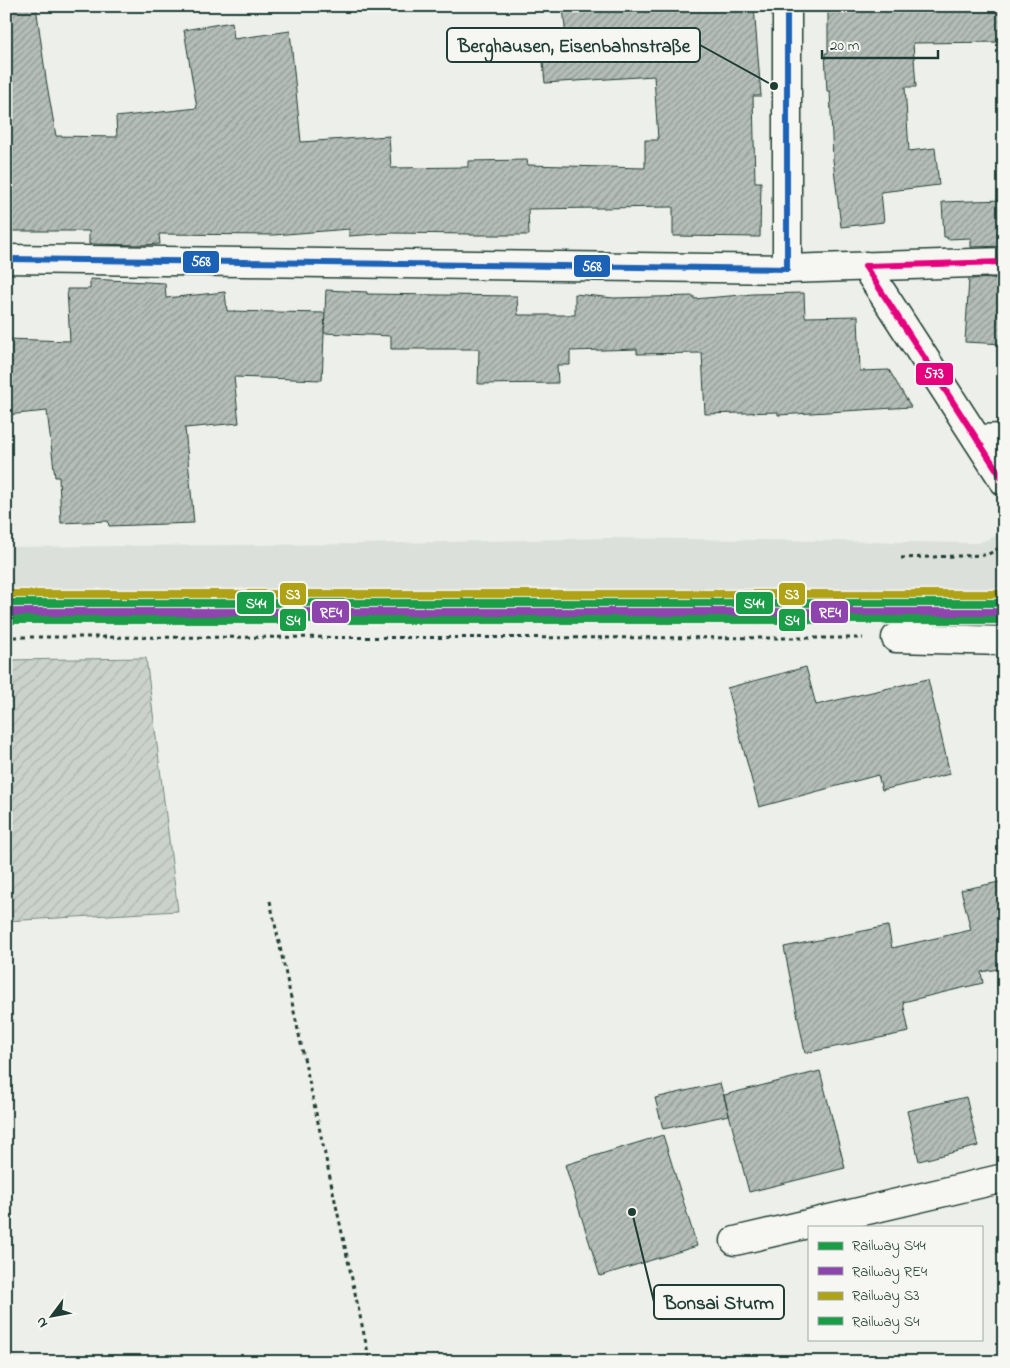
<svg xmlns="http://www.w3.org/2000/svg" width="1010" height="1368" viewBox="0 0 1010 1368" font-family="'Indie Flower',sans-serif">
  <style>
    .built { fill: #dce0db }
    .garden { fill: url(#garden-furrows); stroke: #758880 }
    .building { fill: url(#building-hatch); stroke: #1f3d34 }
    .lines { fill: none; stroke-linecap: round; stroke-linejoin: round }
    .minor-casing { stroke: #1f3d34; stroke-width: 31 }
    .major-casing { stroke: #1f3d34; stroke-width: 31 }
    .path { stroke: #1f3d34; stroke-width: 3; stroke-dasharray: 4 4; stroke-linecap: butt }
    .minor { stroke: #f6f6f2; stroke-width: 28 }
    .major { stroke: #f6f6f2; stroke-width: 28 }
    .bus-1-casing { stroke: #f6f6f2; stroke-width: 10 }
    .bus-2-casing { stroke: #f6f6f2; stroke-width: 10 }
    .bus-1 { stroke: #1b62b7; stroke-width: 6 }
    .bus-2 { stroke: #e5007d; stroke-width: 6 }
    .rail-1-casing { stroke: #f6f6f2; stroke-width: 11 }
    .rail-2-casing { stroke: #f6f6f2; stroke-width: 11 }
    .rail-3-casing { stroke: #f6f6f2; stroke-width: 11 }
    .rail-4-casing { stroke: #f6f6f2; stroke-width: 11 }
    .rail-1 { stroke: #1a9d47; stroke-width: 8 }
    .rail-2 { stroke: #8e44ad; stroke-width: 8 }
    .rail-3 { stroke: #afa215; stroke-width: 8 }
    .rail-4 { stroke: #1a9d47; stroke-width: 8 }
    .leader { fill: none; stroke: #1f3d34; stroke-width: 2 }
    .callout-dot { fill: #1f3d34; stroke: #f6f6f2; stroke-width: 2 }
    .callout { fill: #f6f6f2; stroke: #1f3d34; stroke-width: 2 }
    .callout-label { font-size: 19px; text-anchor: middle; font-weight: bold; fill: #1f3d34 }
    .line-badge { stroke: #f6f6f2; stroke-width: 2 }
    .badge-label { font-size: 14px; text-anchor: middle; font-weight: bold; fill: #fff }
  </style>
  <defs>
    <pattern id="garden-furrows" width="10" height="10" patternUnits="userSpaceOnUse" patternTransform="scale(1.25)"><rect width="10" height="10" fill="#cbd2cc"/><path d="M-1 1l2-2M0 10L10 0M9 11l2-2" fill="none" stroke="#aeb5b0"/></pattern>
    <pattern id="building-hatch" width="6" height="6" patternUnits="userSpaceOnUse" patternTransform="scale(1.25)"><rect width="6" height="6" fill="#b4bdb8"/><path d="M-1 1l2-2M0 6l6-6M5 7l2-2" fill="none" stroke="#929b96"/></pattern>
  </defs>
  <rect width="100%" height="100%" fill="#edefea"/>
  <filter id="ink" filterUnits="userSpaceOnUse"><feTurbulence type="fractalNoise" baseFrequency=".02" numOctaves="2"/><feDisplacementMap in="SourceGraphic" scale="10" xChannelSelector="R" yChannelSelector="G"/><feConvolveMatrix kernelMatrix="1 2 1 2 8 2 1 2 1" color-interpolation-filters="sRGB"/></filter>
  <g filter="url(#ink)">
    <polygon class="built" points="1004,533 1004,616 717,616 515,612 308,618 6,620 6,547 356,544 610,538 978,543"/>
    <polygon class="garden" points="146,658 178,911 6,921 6,660"/>
    <g class="building">
      <polygon points="6,6 36,6 46,79 56,136 117,137 116,117 197,108 184,30 232,22 234,39 290,31 301,142 389,136 391,168 468,167 468,161 527,160 528,165 645,168 645,140 658,140 654,76 545,83 541,41 566,39 563,6 754,6 761,96 753,96 755,182 761,182 760,237 673,236 673,207 528,209 529,235 470,235 470,234 392,233 349,236 349,229 274,235 159,234 160,244 142,245 89,244 89,231 6,231"/>
      <polygon points="828,6 1004,6 1004,42 913,43 916,87 905,87 909,151 935,148 939,185 881,192 884,222 841,227 833,160 830,91 827,91 825,53 828,53"/>
      <polygon points="1004,200 1004,246 971,247 971,238 947,239 947,237 944,237 942,202"/>
      <polygon points="1004,278 1004,344 965,342 969,279"/>
      <polygon points="90,279 165,283 166,298 225,292 227,311 325,313 322,380 234,377 239,423 185,428 194,523 109,526 108,521 61,523 59,477 55,477 47,411 6,415 6,339 70,341 67,289 90,289"/>
      <polygon points="326,290 367,292 367,294 517,296 518,315 575,315 575,294 614,298 694,296 694,299 753,294 804,293 805,317 858,316 860,371 889,370 911,407 778,415 778,412 705,414 702,353 637,354 637,349 570,351 570,365 557,365 558,383 478,384 479,349 391,349 391,336 324,333"/>
      <polygon points="806,667 816,705 928,679 950,774 882,790 878,775 759,807 727,688"/>
      <polygon points="1004,881 1004,968 981,972 983,983 903,1002 909,1032 805,1053 784,947 888,926 892,948 971,930 961,890"/>
      <polygon points="820,1071 845,1168 749,1192 724,1095"/>
      <polygon points="720,1083 729,1115 663,1129 655,1098"/>
      <polygon points="966,1097 978,1146 919,1161 907,1111"/>
      <polygon points="663,1135 697,1246 600,1276 565,1165"/>
    </g>
    <g class="lines">
      <defs>
        <g id="minor">
          <polyline points="865,266 1004,481"/>
          <polyline points="787,269 787,6"/>
          <polyline points="977,439 1004,438"/>
          <polyline points="896,638 1004,641"/>
          <polyline points="735,1241 1004,1178"/>
        </g>
        <polyline id="major" points="6,259 787,269 1004,262"/>
      </defs>
      <use href="#minor" class="minor-casing"/>
      <use href="#major" class="major-casing"/>
      <g class="path">
        <polyline points="901,558 987,555 1004,545"/>
        <polyline points="6,637 863,638"/>
        <polyline points="270,901 370,1362"/>
      </g>
      <use href="#minor" class="minor"/>
      <use href="#major" class="major"/>
      <defs>
        <g id="bus-1">
          <polyline points="787,6 787,269"/>
          <polyline points="6,259 787,269"/>
        </g>
        <g id="bus-2">
          <polyline points="865,266 1004,481"/>
          <polyline points="865,266 1004,262"/>
        </g>
      </defs>
      <use href="#bus-1" class="bus-1-casing"/>
      <use href="#bus-2" class="bus-2-casing"/>
      <use href="#bus-1" class="bus-1"/>
      <use href="#bus-2" class="bus-2"/>
      <defs>
        <polyline id="rail-1" points="6,603 1004,603"/>
        <polyline id="rail-2" points="6,612 1004,612"/>
        <polyline id="rail-3" points="6,594 1004,594"/>
        <polyline id="rail-4" points="6,620 1004,620"/>
      </defs>
      <use href="#rail-1" class="rail-1-casing"/>
      <use href="#rail-2" class="rail-2-casing"/>
      <use href="#rail-3" class="rail-3-casing"/>
      <use href="#rail-4" class="rail-4-casing"/>
      <use href="#rail-1" class="rail-1"/>
      <use href="#rail-2" class="rail-2"/>
      <use href="#rail-3" class="rail-3"/>
      <use href="#rail-4" class="rail-4"/>
    </g>
  </g>
  <path class="leader" d="M774 86L700 45M632 1212L654 1302"/>
  <g class="callout-dot">
    <circle cx="774" cy="86" r="5"/>
    <circle cx="632" cy="1212" r="5"/>
  </g>
  <g class="callout">
    <rect x="447" y="28" width="253" height="34" rx="5"/>
    <rect x="654" y="1285" width="130" height="34" rx="5"/>
  </g>
  <g class="callout-label">
    <text x="574" y="52">Berghausen, Eisenbahnstraße</text>
    <text x="719" y="1309">Bonsai Sturm</text>
  </g>
  <g class="line-badge">
    <rect x="182" y="250" width="38" height="24" rx="5" fill="#1b62b7"/>
    <rect x="573" y="254" width="38" height="24" rx="5" fill="#1b62b7"/>
    <rect x="915" y="362" width="39" height="24" rx="5" fill="#e5007d"/>
    <rect x="279" y="582" width="28" height="24" rx="5" fill="#afa215"/>
    <rect x="778" y="582" width="28" height="24" rx="5" fill="#afa215"/>
    <rect x="236" y="591" width="39" height="24" rx="5" fill="#1a9d47"/>
    <rect x="735" y="591" width="39" height="24" rx="5" fill="#1a9d47"/>
    <rect x="311" y="600" width="39" height="24" rx="5" fill="#8e44ad"/>
    <rect x="810" y="600" width="39" height="24" rx="5" fill="#8e44ad"/>
    <rect x="279" y="608" width="28" height="24" rx="5" fill="#1a9d47"/>
    <rect x="778" y="608" width="28" height="24" rx="5" fill="#1a9d47"/>
  </g>
  <g class="badge-label">
    <text x="201" y="266">568</text>
    <text x="592" y="271">568</text>
    <text x="934" y="378">573</text>
    <text x="293" y="599">S3</text>
    <text x="792" y="599">S3</text>
    <text x="256" y="608">S44</text>
    <text x="754" y="608">S44</text>
    <text x="331" y="617">RE4</text>
    <text x="830" y="617">RE4</text>
    <text x="293" y="625">S4</text>
    <text x="792" y="625">S4</text>
  </g>
  <rect width="1010" height="1368" fill="none" stroke="#f6f6f2" stroke-width="25"/>
  <rect x="12" y="12" width="985" height="1343" fill="none" stroke="#1f3d34" stroke-width="2" filter="url(#ink)"/>
  <rect x="808" y="1226" width="175" height="115" fill="#f6f6f2" stroke="#a0aca6"/>
  <rect x="818" y="1242" width="25" height="8" fill="#1a9d47" stroke="#a0aca6"/>
  <text x="852" y="1250" font-size="15" fill="#1f3d34">Railway S44</text>
  <rect x="818" y="1267" width="25" height="8" fill="#8e44ad" stroke="#a0aca6"/>
  <text x="852" y="1276" font-size="15" fill="#1f3d34">Railway RE4</text>
  <rect x="818" y="1292" width="25" height="8" fill="#afa215" stroke="#a0aca6"/>
  <text x="852" y="1300" font-size="15" fill="#1f3d34">Railway S3</text>
  <rect x="818" y="1317" width="25" height="8" fill="#1a9d47" stroke="#a0aca6"/>
  <text x="852" y="1326" font-size="15" fill="#1f3d34">Railway S4</text>
  <g transform="translate(52 1316) rotate(238)" stroke="#f6f6f2" stroke-width="4" paint-order="stroke">
  <path d="M0-4L9 19L0 12L-9 19Z" fill="#1f3d34"/>
  <text y="-8" font-size="14" font-weight="bold" text-anchor="middle" fill="#1f3d34">N</text>
  </g>
  <path d="M822 50v8h116v-8" fill="none" stroke="#1f3d34" stroke-width="2.5"/>
  <text x="830" y="50" font-size="15" fill="#1f3d34" stroke="#f6f6f2" stroke-width="4" paint-order="stroke">20 m</text>
</svg>
